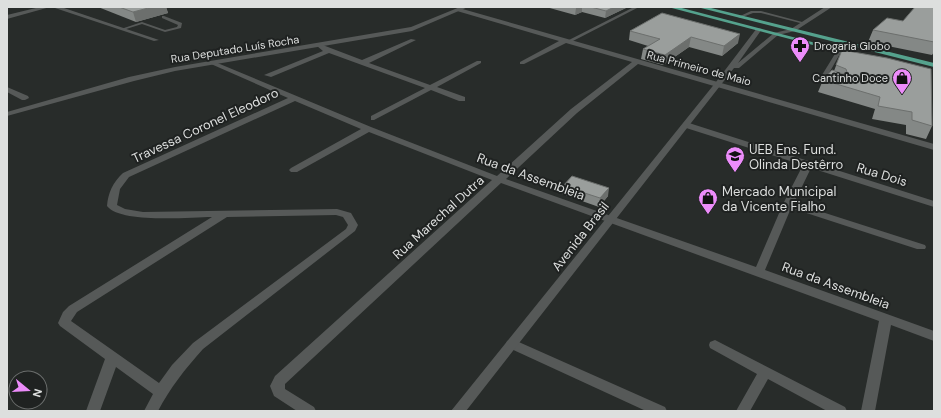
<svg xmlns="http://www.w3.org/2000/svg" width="941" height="418" viewBox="0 0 941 418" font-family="'DM Sans',sans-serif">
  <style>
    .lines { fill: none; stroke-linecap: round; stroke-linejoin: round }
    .lane { fill: #565958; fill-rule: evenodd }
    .street { fill: #565958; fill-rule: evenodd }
    .secondary { fill: #565958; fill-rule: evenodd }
    .primary { fill: #55a28d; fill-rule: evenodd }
    .wall { fill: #848886 }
    .shaded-wall { fill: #6c6f6d }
    .building { fill: #9a9e9c; stroke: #6c6f6d }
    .labels { text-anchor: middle; stroke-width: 4; stroke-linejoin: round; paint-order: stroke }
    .far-poi-label { font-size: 11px; fill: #dddfde; stroke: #1f2221; text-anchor: start }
    .far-street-label { font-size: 11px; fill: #dddfde; stroke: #1f2221 }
    .street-label { font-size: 13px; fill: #dddfde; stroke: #1f2221 }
    .poi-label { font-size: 13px; fill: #dddfde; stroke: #1f2221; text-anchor: start }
  </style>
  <rect width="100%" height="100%" fill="#282c2a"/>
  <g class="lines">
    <g class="lane">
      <polygon points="634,7 639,7 569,43 565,42"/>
      <polygon points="751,11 761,11 806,23 804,24 761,13 753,13 740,18 738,17"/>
      <polygon points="162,16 164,16 182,23 181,28 165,32 142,24 123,30 121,29 142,22 165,30 177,27 178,25 162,18"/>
      <path d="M838 49 842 50 828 75C830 78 834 78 837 81L834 83 825 79 822 75Z"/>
    </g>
    <g class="street">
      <polygon points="52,7 61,7 159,40 154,41"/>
      <path d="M459 8 934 144V150L638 64 577 113 506 179 756 267 783 204 803 165 683 127V123H689L934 201V207L811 168 794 203 925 245 926 247 925 249H917L791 208 765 270 934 331V341L891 325 875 411H861L879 321 501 183 285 384V389L314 407 316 411H297L274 396 270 386 275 376 492 180 369 132 297 172H291L289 170 291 168 361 129 295 101 129 177 120 189 117 205 125 209 143 212 337 209 351 213 358 225 355 231 203 349C185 369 170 388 158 411H144L153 394 116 367 100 411H86L105 359 60 326 58 323 63 312 69 306 212 217C190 217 121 224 107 206 108 193 113 182 123 173L288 98 211 64V62H215L371 127 497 176 571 109 632 62 566 43 524 64H520V62L559 41 457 11V9ZM336 215 343 217 348 225 346 229 193 343 172 365 159 383 71 321 77 312 227 217Z"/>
      <polygon points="411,39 416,40 369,63 430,85 477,61 481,61 481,63 437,87 465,97 465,101 459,101 431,90 374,120 371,120 371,116 425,88 329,53 271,77 264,75 323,51 317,46 320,44 362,60"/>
      <polygon points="7,87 28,96 29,98 25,100 22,100 7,92"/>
      <polygon points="512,339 665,407 667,411 646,411 507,347 506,344 507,341"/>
      <polygon points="715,340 845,407 847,411 827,411 768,379 750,411 736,411 757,374 710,348 709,345 710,342"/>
    </g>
    <g class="secondary">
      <polygon points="40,7 50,7 7,19 7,15"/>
      <polygon points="460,7 468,7 412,31 175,71 134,81 7,116 7,112 129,77 175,67 411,27"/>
      <polygon points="825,7 832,7 795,31 778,35 739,68 734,68 466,411 451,411 716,82 757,28 762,29 738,63 774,33 791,29"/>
    </g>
    <g class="primary">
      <polygon points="668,7 678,7 858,54 855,56"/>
      <polygon points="697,7 707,7 934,63 934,67"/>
    </g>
  </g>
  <g class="wall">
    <polygon points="98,7 166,7 168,13 136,22"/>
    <polygon points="546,7 628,7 605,18 582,12 575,15"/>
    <polygon points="934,7 934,52 932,55 868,42 873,30 903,21"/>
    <polygon points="662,13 738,43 722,56 689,47 663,65 641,59 643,49 648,46 629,40 630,31"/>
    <polygon points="842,50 932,126 926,139 906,134 906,125 872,119 875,109 818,92 823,80 834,71"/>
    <polygon points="563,186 608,196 599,207 562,194"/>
  </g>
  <g class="shaded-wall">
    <polygon points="152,7 166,7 168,13 136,22 133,12"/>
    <polygon points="577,7 582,7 582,12 575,15 576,8"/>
    <polygon points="614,7 628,7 605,18 606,11"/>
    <polygon points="740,34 738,43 722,56 724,46"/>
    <polygon points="691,37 689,47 663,65 665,55"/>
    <polygon points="609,188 608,196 599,207 600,198"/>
  </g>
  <g class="building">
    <polygon points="119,7 152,7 133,12"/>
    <polygon points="591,7 614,7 606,11"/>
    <polygon points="915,7 934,7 934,42 873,30 887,18 903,21"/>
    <polygon points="662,13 740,34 724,46 691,37 665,55 643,49 660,39 630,31"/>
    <polygon points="842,50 887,58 931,69 932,126 912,120 912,112 878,106 880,97 823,80 832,70 843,74 847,72 846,69 836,65"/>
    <polygon points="572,176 609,188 600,198 563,186"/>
  </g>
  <defs>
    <symbol id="pharmacy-pin" viewBox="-11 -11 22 30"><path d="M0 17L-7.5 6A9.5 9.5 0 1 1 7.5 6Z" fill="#ec8cfa" stroke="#1f2221"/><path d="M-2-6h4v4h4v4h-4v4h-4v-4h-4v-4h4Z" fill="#111"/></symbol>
    <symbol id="shop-pin" viewBox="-11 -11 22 30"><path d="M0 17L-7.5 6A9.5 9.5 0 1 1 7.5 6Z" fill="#ec8cfa" stroke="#1f2221"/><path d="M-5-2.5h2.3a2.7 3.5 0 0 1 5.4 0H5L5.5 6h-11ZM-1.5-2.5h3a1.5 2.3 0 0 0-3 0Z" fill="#111"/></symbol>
    <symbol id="school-pin" viewBox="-11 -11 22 30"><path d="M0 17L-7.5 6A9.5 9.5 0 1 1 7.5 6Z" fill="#ec8cfa" stroke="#1f2221"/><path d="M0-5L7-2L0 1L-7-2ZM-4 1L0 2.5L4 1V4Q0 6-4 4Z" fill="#111"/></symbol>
  </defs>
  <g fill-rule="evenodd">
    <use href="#pharmacy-pin" x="789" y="35" width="22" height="30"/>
    <use href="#shop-pin" x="891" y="67" width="22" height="30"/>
    <use href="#school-pin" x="724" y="145" width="22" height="30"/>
    <use href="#shop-pin" x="697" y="187" width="22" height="30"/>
  </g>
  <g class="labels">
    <g class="far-poi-label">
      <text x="814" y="50">Drogaria Globo</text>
      <text x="888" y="82" text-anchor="end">Cantinho Doce</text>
    </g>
    <g class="far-street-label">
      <text transform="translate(235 49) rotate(-9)" y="4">Rua Deputado Luís Rocha</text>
      <text transform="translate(699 68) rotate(15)" y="4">Rua Primeiro de Maio</text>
    </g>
    <g class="street-label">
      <text transform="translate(205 125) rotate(-25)" y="5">Travessa Coronel Eleodoro</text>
      <text transform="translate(882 174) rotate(17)" y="5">Rua Dois</text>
      <text transform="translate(531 176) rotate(20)" y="5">Rua da Assembleia</text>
      <text transform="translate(438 217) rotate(-42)" y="5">Rua Marechal Dutra</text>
      <text transform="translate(580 236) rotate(-52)" y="5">Avenida Brasil</text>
      <text transform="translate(836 285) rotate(20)" y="5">Rua da Assembleia</text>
    </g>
    <g class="poi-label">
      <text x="749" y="154">UEB Ens. Fund.<tspan x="749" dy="15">Olinda Destêrro</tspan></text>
      <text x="722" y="196">Mercado Municipal<tspan x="722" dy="15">da Vicente Fialho</tspan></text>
    </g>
  </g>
  <rect width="941" height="418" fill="none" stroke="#dddfde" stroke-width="16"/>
  <g transform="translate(28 390) rotate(108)"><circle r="19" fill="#1f2221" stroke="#6b6e6d"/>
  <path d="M0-3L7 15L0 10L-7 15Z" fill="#ec8cfa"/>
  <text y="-6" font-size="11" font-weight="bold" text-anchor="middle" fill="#dddfde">N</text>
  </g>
</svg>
